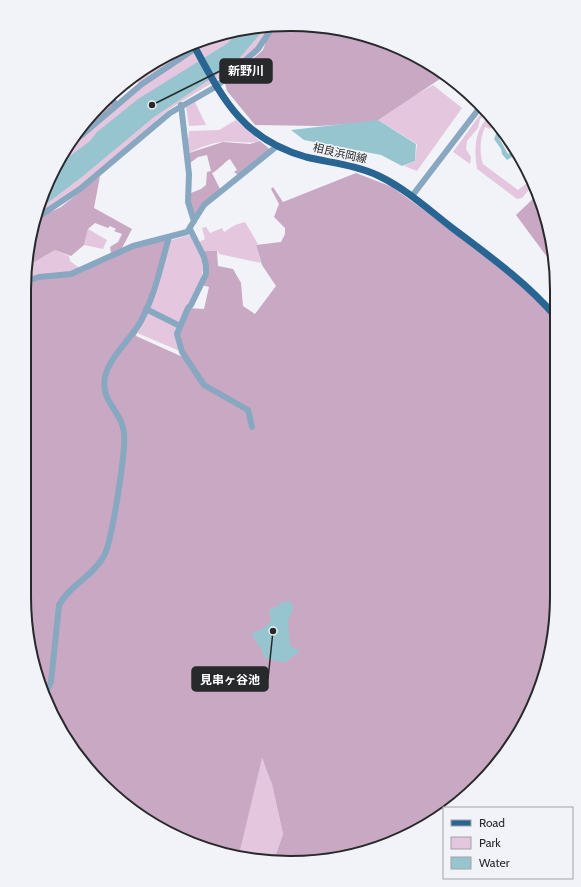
<svg xmlns="http://www.w3.org/2000/svg" width="581" height="887" viewBox="0 0 581 887" font-family="Cabin,'Noto Sans JP',sans-serif">
  <style>
    .green { fill: #e4c7de }
    .forest { fill: #c8a8c2 }
    .water { fill: #96c5d0 }
    .lines { fill: none; stroke-linecap: round; stroke-linejoin: round }
    .minor { stroke: #88a7c0; stroke-width: 6 }
    .major { stroke: #286592; stroke-width: 7 }
    .labels { text-anchor: middle; stroke-width: 3; stroke-linejoin: round; paint-order: stroke }
    .street-label { font-size: 11px; fill: #28292b; stroke: #f2f3f8 }
    .rim { fill: none; stroke: #28292b; stroke-width: 2 }
    .leader { fill: none; stroke: #28292b; stroke-width: 1.5 }
    .callout-dot { fill: #28292b; stroke: #f2f3f8; stroke-width: 1.5 }
    .callout { fill: #28292b; stroke: #28292b; stroke-width: 1.5 }
    .callout-label { font-size: 12px; text-anchor: middle; font-weight: bold; fill: #fff }
  </style>
  <rect width="100%" height="100%" fill="#f2f3f8"/>
  <g class="green">
    <polygon points="272,25 259,47 220,78 168,110 87,182 38,217 51,173 66,150 149,80 211,37 221,33"/>
    <polygon points="173,54 177,60 140,85 134,76 130,78 163,58"/>
    <polygon points="433,85 462,108 417,171 404,166 415,161 417,144 375,118"/>
    <polygon points="195,102 206,125 189,126 186,107"/>
    <polygon points="484,109 488,113 480,119 478,128 467,141 466,149 471,157 470,164 453,152"/>
    <path d="M490 115 495 121 490 129 485 127C480 138 479 153 483 164L518 190 532 179 534 184 522 198 517 199 477 169C474 149 474 130 490 115Z"/>
    <path d="M236 120 260 141C247 145 236 140 222 142 210 143 197 149 186 154L189 131 219 130Z"/>
    <polygon points="245,222 258,244 256,245 261,263 219,254 218,251 204,251 199,242 205,239 202,228 206,227 210,233 222,228 224,232 235,225"/>
    <polygon points="88,229 107,240 103,249 84,245"/>
    <polygon points="190,235 205,262 201,278 188,308 182,352 137,333 168,241"/>
    <polygon points="55,250 69,256 70,261 82,270 26,281 26,267"/>
    <polygon points="261,757 271,779 283,834 274,860 239,855"/>
  </g>
  <g class="forest">
    <path d="M272 25C334 22 395 39 446 75L375 122 319 126 255 125 227 91 225 83 263 50Z"/>
    <polygon points="107,99 115,106 74,139 90,115"/>
    <path d="M260 141 271 150 238 175 234 172 237 170 230 159C223 163 220 169 212 173L220 189 196 217 191 210V193L201 189 206 185 207 172 211 171 207 155 198 157 190 163 186 154 223 142 250 144Z"/>
    <polygon points="356,173 392,187 482,252 541,300 556,320 555,631 537,699 491,772 450,808 444,808 444,813 438,818 360,854 290,863 274,860 283,834 272,784 262,758 239,855 205,849 128,808 69,745 38,682 24,596 26,281 75,273 129,249 162,239 167,242 136,336 185,358 177,334 188,308 204,309 209,287 202,285 207,275 204,251 217,251 218,266 233,269 241,283 243,306 255,314 276,286 262,265 256,245 281,242 285,234 285,228 274,217 279,204 271,189 273,187 283,202"/>
    <polygon points="100,176 94,208 132,229 122,248 111,253 110,247 118,242 122,234 114,231 116,229 110,226 108,228 95,223 88,229 84,245 71,256 55,250 26,267 26,255 38,218 61,207"/>
    <polygon points="538,194 548,222 556,269 516,215"/>
  </g>
  <g class="water">
    <polygon points="267,26 237,61 154,117 83,176 41,208 51,173 55,167 90,141 97,132 138,99 228,43 240,30"/>
    <polygon points="378,120 416,144 415,161 402,166 381,155 304,140 291,130"/>
    <polygon points="503,130 506,136 501,135 499,138 508,154 510,153 507,143 508,138 514,148 512,157 507,160 502,154 501,149 494,139 496,134"/>
    <polygon points="289,601 294,607 288,621 290,645 300,652 291,657 285,663 265,658 261,649 251,634 264,628 271,620 269,609 280,605 281,602"/>
  </g>
  <g class="lines">
    <g class="minor">
      <polyline points="217,86 258,49 274,25"/>
      <polyline points="110,96 116,105"/>
      <polyline points="181,105 189,174 188,202 194,221"/>
      <polyline points="70,145 142,84 196,48"/>
      <polyline points="412,196 481,106"/>
      <polyline points="38,217 80,189 170,113 217,86"/>
      <polyline points="190,229 204,257 206,266 206,274 191,305 188,308 177,334 182,352 204,385 248,410 252,427"/>
      <polyline points="26,281 39,277 71,274 133,246 187,232 204,205 276,147"/>
      <polyline points="146,309 180,326"/>
      <path d="M44 695 51 682 59 605C70 585 93 576 104 556 112 541 126 451 124 433 122 411 100 402 105 377 110 356 131 339 141 321 155 295 161 265 169 237"/>
    </g>
    <path class="major" d="M193 44C223 99 242 139 306 157 331 163 356 165 379 176 406 189 428 209 451 227 488 255 526 282 556 317"/>
  </g>
  <g class="labels">
    <g class="street-label">
      <text transform="translate(340 153) rotate(13)" y="4">相良浜岡線</text>
    </g>
  </g>
  <path d="M0 0H581V887H0ZM290 31H291A259 259 0 0 1 550 290V597A259 259 0 0 1 291 856H290A259 259 0 0 1 31 597V290A259 259 0 0 1 290 31Z" fill="#f2f3f8" fill-rule="evenodd"/>
  <path class="rim" d="M290 31H291A259 259 0 0 1 550 290V597A259 259 0 0 1 291 856H290A259 259 0 0 1 31 597V290A259 259 0 0 1 290 31Z"/>
  <path class="leader" d="M152 105L220 71M273 631L268 679"/>
  <g class="callout-dot">
    <circle cx="152" cy="105" r="4"/>
    <circle cx="273" cy="631" r="4"/>
  </g>
  <g class="callout">
    <rect x="220" y="59" width="52" height="24" rx="4"/>
    <rect x="192" y="667" width="76" height="24" rx="4"/>
  </g>
  <g class="callout-label">
    <text x="246" y="75">新野川</text>
    <text x="230" y="684">見串ヶ谷池</text>
  </g>
  <rect x="443" y="807" width="130" height="72" fill="#f2f3f8" stroke="#a1a2a6"/>
  <rect x="451" y="820" width="20" height="6" fill="#286592" stroke="#a1a2a6"/>
  <text x="479" y="827" font-size="12" fill="#28292b">Road</text>
  <rect x="451" y="837" width="20" height="12" fill="#e4c7de" stroke="#a1a2a6"/>
  <text x="479" y="847" font-size="12" fill="#28292b">Park</text>
  <rect x="451" y="857" width="20" height="12" fill="#96c5d0" stroke="#a1a2a6"/>
  <text x="479" y="867" font-size="12" fill="#28292b">Water</text>
</svg>
